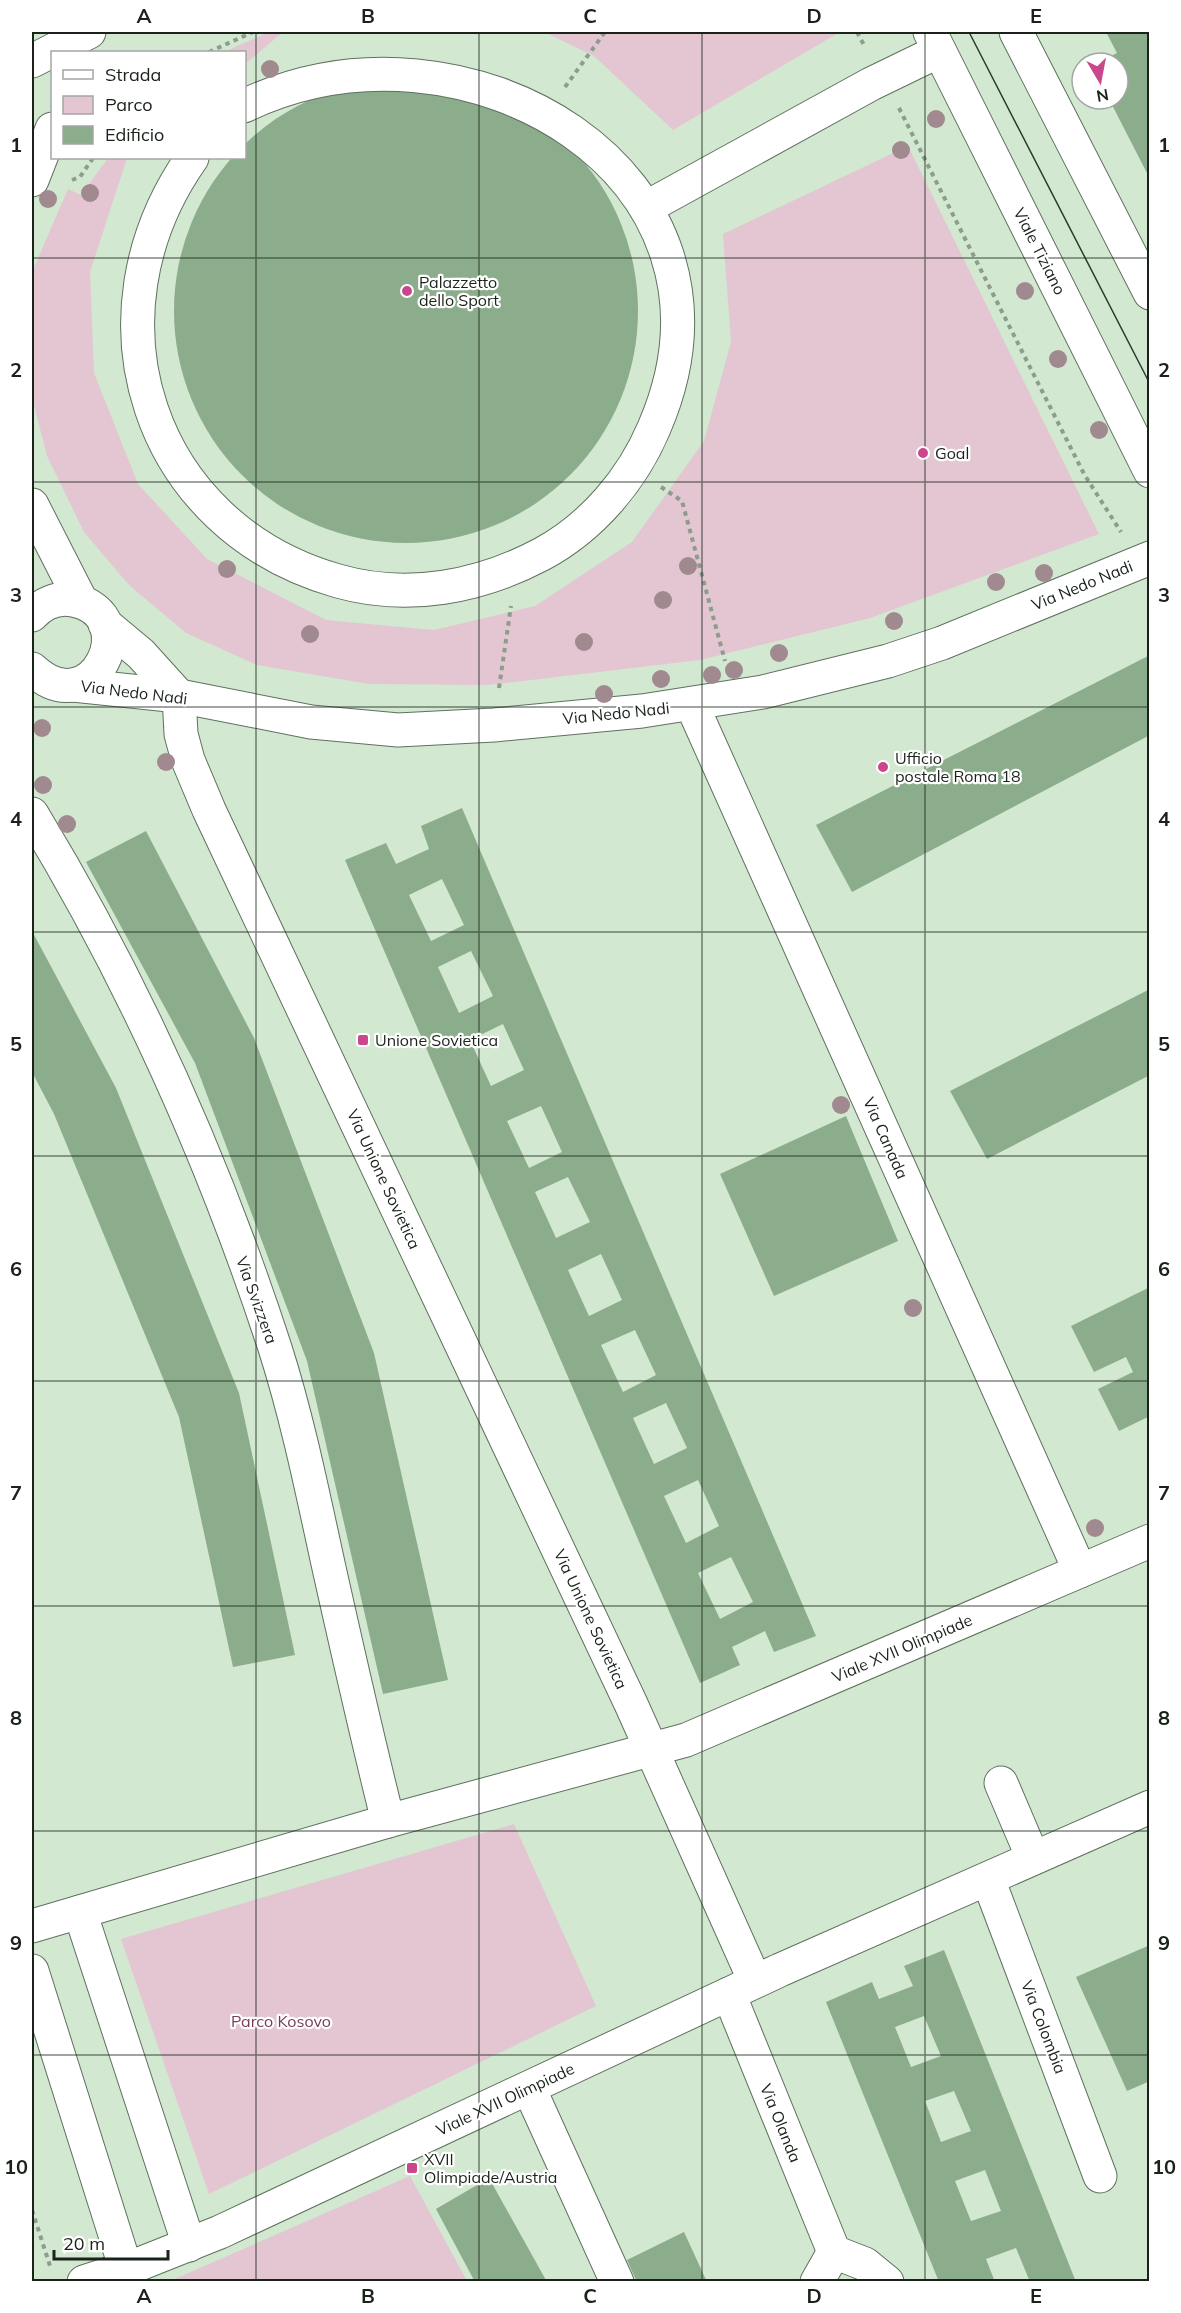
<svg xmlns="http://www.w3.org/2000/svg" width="1181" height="2313" viewBox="0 0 1181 2313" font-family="Mulish,sans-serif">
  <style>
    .green { fill: #e3c6d2 }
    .building { fill: #8cad8b; fill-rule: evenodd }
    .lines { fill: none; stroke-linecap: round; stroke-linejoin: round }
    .minor-casing { stroke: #5e715d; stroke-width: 35 }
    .path { stroke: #8c9d8c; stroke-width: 4; stroke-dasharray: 4.5 4.5; stroke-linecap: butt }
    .minor { stroke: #fff; stroke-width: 33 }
    .tram { stroke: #2f382e; stroke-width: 1.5 }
    .tree { fill: #a0898f }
    .grid { fill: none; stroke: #1a221a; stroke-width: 1.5; stroke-opacity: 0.55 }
    .poi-dot { fill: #cb478c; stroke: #fff; stroke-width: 2 }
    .labels { text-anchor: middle; stroke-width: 4.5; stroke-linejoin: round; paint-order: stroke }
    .street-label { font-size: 16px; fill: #1a221a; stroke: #fff }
    .poi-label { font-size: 16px; fill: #1a221a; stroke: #fff; text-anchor: start }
    .park-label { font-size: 16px; fill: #773c59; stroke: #fff }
    .neatline { fill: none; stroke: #1a221a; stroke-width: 2 }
    .grid-label { font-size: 20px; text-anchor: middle; font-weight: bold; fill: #1a221a }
  </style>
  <rect width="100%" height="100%" fill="#d2e8d1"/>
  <g class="green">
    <polygon points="269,32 283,32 245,64 244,52 224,52"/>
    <polygon points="544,32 840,32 673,130 594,56"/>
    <polygon points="908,146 1099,534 870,618 700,660 488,685 369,684 257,665 186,633 129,585 84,532 47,456 32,398 32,272 68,189 81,195 108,158 127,158 90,272 94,373 138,484 207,559 326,620 434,630 535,606 632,542 704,441 731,342 723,234"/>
    <polygon points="514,1824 596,2006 209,2194 121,1939"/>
    <polygon points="410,2176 467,2281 170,2281"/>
  </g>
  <g class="building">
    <polygon points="1106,32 1150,32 1150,179 1109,99 1118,99 1118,63 1096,63 1117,53"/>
    <circle cx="406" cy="311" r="232"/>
    <polygon points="1148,656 1150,735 852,892 816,825"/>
    <path d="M462 808 816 1636 774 1652 765 1631 732 1647 740 1665 700 1683 345 860 386 843 396 864 429 849 421 826ZM442 879 464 925 431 941 409 895ZM471 951 493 996 459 1013 438 967ZM503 1024 524 1070 491 1086 470 1040ZM541 1106 562 1152 529 1168 507 1121ZM568 1177 590 1222 556 1238 535 1192ZM601 1254 622 1300 589 1316 568 1270ZM635 1330 656 1375 623 1392 601 1345ZM666 1403 687 1448 654 1464 633 1418ZM698 1480 719 1526 686 1543 664 1496ZM731 1557 753 1602 720 1619 698 1573Z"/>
    <polygon points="146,831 254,1038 374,1353 448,1680 383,1694 307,1361 195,1063 86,862"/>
    <polygon points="32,931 116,1088 239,1393 295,1655 233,1667 179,1417 54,1114 32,1072"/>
    <polygon points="1150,989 1150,1075 987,1159 950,1091"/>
    <polygon points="846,1116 898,1241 774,1296 720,1174"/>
    <polygon points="1150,1287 1150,1416 1119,1431 1098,1389 1133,1372 1126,1357 1094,1372 1071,1326"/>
    <polygon points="1150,1945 1150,2081 1127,2091 1076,1977"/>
    <path d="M944 1950 1076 2282H1030L1016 2248 986 2259 995 2282H939L826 2002 872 1982 879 1999 913 1986 904 1966ZM924 2016 941 2056 911 2067 895 2027ZM954 2091 971 2131 941 2142 925 2101ZM985 2170 1001 2211 971 2221 955 2181Z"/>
    <polygon points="489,2178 547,2282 475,2282 436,2209"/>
    <polygon points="684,2232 707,2282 637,2282 627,2260"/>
  </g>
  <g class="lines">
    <defs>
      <g id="minor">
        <polyline points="930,32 1150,471"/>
        <polyline points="1016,32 1150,293"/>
        <polyline points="32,61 89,32"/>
        <path d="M192 158C80 317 147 527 338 581 408 601 480 587 542 554 592 527 632 480 654 428 764 174 464 0 244 106"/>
        <polyline points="32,180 52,129"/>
        <polyline points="651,205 871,84 939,51"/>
        <polyline points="32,505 81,601"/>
        <path d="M32 615C42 604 57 597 73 600 146 614 93 727 32 669"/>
        <polyline points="105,624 141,654 179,696 181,734 188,760 209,810 631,1704 755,1981"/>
        <polyline points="73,685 179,696 311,722 398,730 494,725 642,711 763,692 888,661 942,643 1150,558"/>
        <polyline points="692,705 1080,1571"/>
        <path d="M32 814C134 982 214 1161 275 1348 298 1420 313 1495 329 1568 348 1653 367 1737 388 1821"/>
        <polyline points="1001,1783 1033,1858"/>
        <polyline points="988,1879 1100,2176"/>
        <polyline points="80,1912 189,2245"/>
        <polyline points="32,1926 388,1821 686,1740 1150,1541"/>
        <polyline points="32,1971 130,2282"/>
        <polyline points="729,1994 834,2252 865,2264 887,2282"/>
        <polyline points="529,2088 617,2282"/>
        <polyline points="84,2282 142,2263 220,2232 780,1970 1150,1807"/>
        <polyline points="817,2282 834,2252"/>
      </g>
    </defs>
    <use href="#minor" class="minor-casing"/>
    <g class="path">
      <polyline points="857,32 865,47"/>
      <polyline points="209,52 253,32"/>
      <polyline points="565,87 605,32"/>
      <polyline points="899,108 1084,474 1121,532"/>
      <polyline points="72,180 80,177 93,158"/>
      <polyline points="661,487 682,501 725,661"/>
      <polyline points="499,688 511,606"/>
      <polyline points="32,2210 51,2269"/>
    </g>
    <use href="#minor" class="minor"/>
    <polyline class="tram" points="969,32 1150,384"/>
  </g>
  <g class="tree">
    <circle cx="270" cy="69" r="9"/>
    <circle cx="936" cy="119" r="9"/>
    <circle cx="901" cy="150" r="9"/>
    <circle cx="90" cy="193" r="9"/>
    <circle cx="48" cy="199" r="9"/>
    <circle cx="1025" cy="291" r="9"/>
    <circle cx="1058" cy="359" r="9"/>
    <circle cx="1099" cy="430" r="9"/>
    <circle cx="688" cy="566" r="9"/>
    <circle cx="227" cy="569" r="9"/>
    <circle cx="1044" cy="573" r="9"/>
    <circle cx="996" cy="582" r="9"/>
    <circle cx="663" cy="600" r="9"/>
    <circle cx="894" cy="621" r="9"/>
    <circle cx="310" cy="634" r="9"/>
    <circle cx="584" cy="642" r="9"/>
    <circle cx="779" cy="653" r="9"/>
    <circle cx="734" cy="670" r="9"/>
    <circle cx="712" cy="675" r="9"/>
    <circle cx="661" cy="679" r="9"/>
    <circle cx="604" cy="694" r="9"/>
    <circle cx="42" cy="728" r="9"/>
    <circle cx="166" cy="762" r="9"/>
    <circle cx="43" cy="785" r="9"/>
    <circle cx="67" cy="824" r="9"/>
    <circle cx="841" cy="1105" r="9"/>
    <circle cx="913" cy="1308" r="9"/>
    <circle cx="1095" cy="1528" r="9"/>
  </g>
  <path class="grid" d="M256 32V2282M479 32V2282M702 32V2282M925 32V2282M32 258H1150M32 482H1150M32 707H1150M32 932H1150M32 1156H1150M32 1381H1150M32 1606H1150M32 1831H1150M32 2055H1150"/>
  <g class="poi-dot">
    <circle cx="407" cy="291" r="6"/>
    <circle cx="923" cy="453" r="6"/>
    <circle cx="883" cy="767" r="6"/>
    <rect x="357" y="1034" width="12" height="12" rx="3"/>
    <rect x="406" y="2162" width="12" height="12" rx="3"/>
  </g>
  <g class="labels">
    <g class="street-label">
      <text transform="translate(1040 251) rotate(63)" y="6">Viale Tiziano</text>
      <text transform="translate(1082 585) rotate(-22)" y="6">Via Nedo Nadi</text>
      <text transform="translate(134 692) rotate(7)" y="6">Via Nedo Nadi</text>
      <text transform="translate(616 713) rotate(-6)" y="6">Via Nedo Nadi</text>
      <text transform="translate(886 1138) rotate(66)" y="6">Via Canada</text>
      <text transform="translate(384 1179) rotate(65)" y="6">Via Unione Sovietica</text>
      <text transform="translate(257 1300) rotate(70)" y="6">Via Svizzera</text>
      <text transform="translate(591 1619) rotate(65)" y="6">Via Unione Sovietica</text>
      <text transform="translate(902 1648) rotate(-23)" y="6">Viale XVII Olimpiade</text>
      <text transform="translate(1044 2027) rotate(69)" y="6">Via Colombia</text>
      <text transform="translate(505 2099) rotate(-25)" y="6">Viale XVII Olimpiade</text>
      <text transform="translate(781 2123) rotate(68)" y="6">Via Olanda</text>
    </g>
    <g class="poi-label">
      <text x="419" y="288">Palazzetto<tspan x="419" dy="18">dello Sport</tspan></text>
      <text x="935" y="459">Goal</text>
      <text x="895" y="764">Ufficio<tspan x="895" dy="18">postale Roma 18</tspan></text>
      <text x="375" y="1046">Unione Sovietica</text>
      <text x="424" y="2165">XVII<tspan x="424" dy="18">Olimpiade/Austria</tspan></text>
    </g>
    <g class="park-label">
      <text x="281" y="2027">Parco Kosovo</text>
    </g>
  </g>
  <rect width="1181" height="2313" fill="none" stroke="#ffffff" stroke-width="66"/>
  <rect x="51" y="51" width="195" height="108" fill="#ffffff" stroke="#a3a7a3" stroke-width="1.5"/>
  <rect x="63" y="70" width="30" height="9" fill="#ffffff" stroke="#a3a7a3" stroke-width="1.5"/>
  <text x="105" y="81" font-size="18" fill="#1a221a">Strada</text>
  <rect x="63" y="96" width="30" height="18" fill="#e3c6d2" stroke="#a3a7a3" stroke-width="1.5"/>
  <text x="105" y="111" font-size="18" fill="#1a221a">Parco</text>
  <rect x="63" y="126" width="30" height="18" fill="#8cad8b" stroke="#a3a7a3" stroke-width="1.5"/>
  <text x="105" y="141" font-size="18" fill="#1a221a">Edificio</text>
  <g transform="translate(1100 81) rotate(170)"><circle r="28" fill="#ffffff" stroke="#a3a7a3" stroke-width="1.5"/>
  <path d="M0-4.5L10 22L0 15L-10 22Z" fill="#cb478c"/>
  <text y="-9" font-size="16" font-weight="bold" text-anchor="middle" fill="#1a221a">N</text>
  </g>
  <path d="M54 2250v9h114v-9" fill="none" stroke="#1a221a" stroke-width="3"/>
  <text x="63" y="2250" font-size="18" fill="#1a221a" stroke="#ffffff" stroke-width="4.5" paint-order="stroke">20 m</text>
  <rect x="33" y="33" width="1115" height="2247" class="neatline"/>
  <g class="grid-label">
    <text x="144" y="23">A</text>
    <text x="368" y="23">B</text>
    <text x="590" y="23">C</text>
    <text x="814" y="23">D</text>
    <text x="1036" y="23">E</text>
    <text x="16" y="152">1</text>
    <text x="1164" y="152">1</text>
    <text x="16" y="377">2</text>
    <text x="1164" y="377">2</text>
    <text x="16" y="602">3</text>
    <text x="1164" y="602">3</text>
    <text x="16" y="826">4</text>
    <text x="1164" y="826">4</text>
    <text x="16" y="1051">5</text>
    <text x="1164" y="1051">5</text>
    <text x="16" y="1276">6</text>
    <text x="1164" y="1276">6</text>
    <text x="16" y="1500">7</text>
    <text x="1164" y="1500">7</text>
    <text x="16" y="1725">8</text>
    <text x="1164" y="1725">8</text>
    <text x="16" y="1950">9</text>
    <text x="1164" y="1950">9</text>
    <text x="16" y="2174">10</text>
    <text x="1164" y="2174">10</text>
    <text x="144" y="2303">A</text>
    <text x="368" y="2303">B</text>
    <text x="590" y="2303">C</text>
    <text x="814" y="2303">D</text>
    <text x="1036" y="2303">E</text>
  </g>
</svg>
